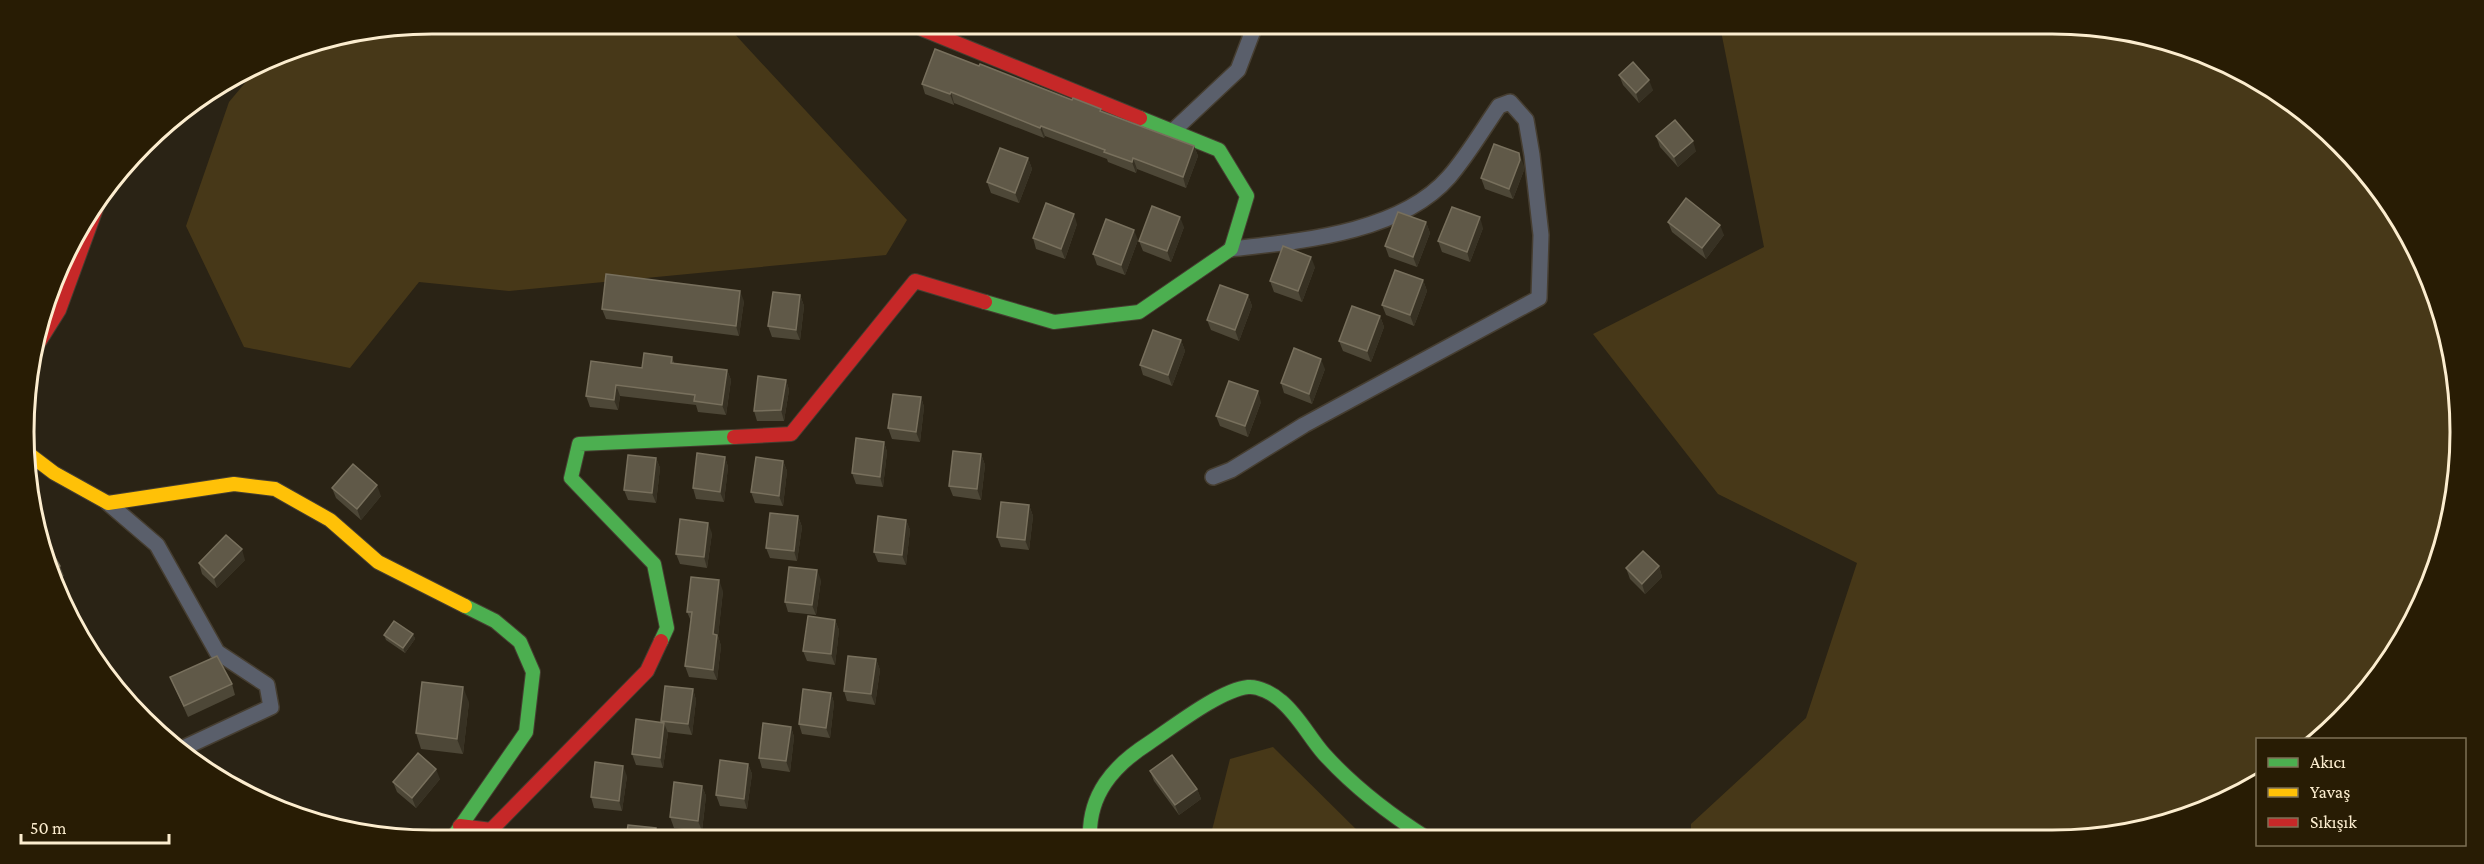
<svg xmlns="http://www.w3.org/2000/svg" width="2484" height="864" viewBox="0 0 2484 864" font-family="'Crimson Pro',serif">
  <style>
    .green { fill: #473818 }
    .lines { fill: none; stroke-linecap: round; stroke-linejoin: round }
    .street-casing { stroke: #463e31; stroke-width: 18 }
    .fast-casing { stroke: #463e31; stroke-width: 16 }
    .slow-casing { stroke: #463e31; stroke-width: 16 }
    .jam-casing { stroke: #463e31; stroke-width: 16 }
    .street { stroke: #5a5f6b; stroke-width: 15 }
    .fast { stroke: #4caf50; stroke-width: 14 }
    .slow { stroke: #ffc107; stroke-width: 14 }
    .jam { stroke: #c62828; stroke-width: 14 }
    .wall { fill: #4d4737 }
    .shaded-wall { fill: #373123 }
    .building { fill: #605948; stroke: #78705d; stroke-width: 1.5 }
    .rim { fill: none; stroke: #fcedcf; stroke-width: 3 }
  </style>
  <rect width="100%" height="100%" fill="#2a2315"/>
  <g class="green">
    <polygon points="2052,24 2157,38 2232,66 2300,108 2359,163 2405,228 2438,301 2456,378 2459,458 2446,537 2405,636 2321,739 2258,740 2257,781 2232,798 2106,836 1691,837 1691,824 1806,718 1857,563 1718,494 1593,334 1764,247 1720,26"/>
    <polygon points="731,30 907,220 886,255 509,291 419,282 350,368 244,347 186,226 229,102 260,65 276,55 353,32"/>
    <polygon points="1273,747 1365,838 1210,838 1230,759"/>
  </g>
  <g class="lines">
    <defs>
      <g id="street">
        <polyline points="1174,130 1238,70 1254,28"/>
        <path d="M1213 477 1231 470 1304 425 1539 298 1541 235 1532 155 1526 120 1510 102 1499 106C1483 129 1468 155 1449 177 1400 233 1301 241 1231 249"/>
        <polyline points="108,503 157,545 217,652 267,685 271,707 179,750"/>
      </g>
      <g id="fast">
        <polyline points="985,302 1054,322 1139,312 1231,249 1247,196 1219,150 1140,118"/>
        <polyline points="661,641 667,628 654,564 571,478 579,444 734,437"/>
        <path d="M1090 839C1088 795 1113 766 1149 743 1173 727 1220 690 1248 687 1259 686 1273 694 1281 701 1299 716 1309 737 1324 754 1354 787 1389 814 1427 838"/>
        <polyline points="451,840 526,732 533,672 520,642 495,621 465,606"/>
      </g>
      <polyline id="slow" points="25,451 54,473 108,503 234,484 275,489 330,520 378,562 465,606"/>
      <g id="jam">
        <polyline points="922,29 1140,118"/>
        <polyline points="39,342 59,310 100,198"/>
        <polyline points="734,437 791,434 915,281 985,302"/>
        <polyline points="460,826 491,830 647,671 661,641"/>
      </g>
    </defs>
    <use href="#street" class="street-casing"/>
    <use href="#fast" class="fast-casing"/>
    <use href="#slow" class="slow-casing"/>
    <use href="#jam" class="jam-casing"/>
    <use href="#street" class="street"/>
    <use href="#fast" class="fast"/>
    <use href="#slow" class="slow"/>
    <use href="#jam" class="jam"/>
  </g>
  <g class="wall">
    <polygon points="1619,75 1653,90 1639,103 1623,85"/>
    <polygon points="922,84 1072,100 1194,146 1198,156 1186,188 1137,169 1136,173 1108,162 1107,159 1045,136 1044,138 954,103 954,105 925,94"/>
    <polygon points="1656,136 1696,151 1678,167 1660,147"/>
    <polygon points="1028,158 1032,169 1019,203 991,193 987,182"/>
    <polygon points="1523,163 1524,170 1513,199 1485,189 1481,178"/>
    <polygon points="1426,222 1430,233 1417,267 1389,257 1385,246"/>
    <polygon points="1668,222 1724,235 1706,259 1672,232"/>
    <polygon points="1077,224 1065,259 1036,249 1033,238"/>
    <polygon points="1184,227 1171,262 1143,251 1139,241"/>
    <polygon points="1483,228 1470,262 1442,252 1438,241"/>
    <polygon points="1138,240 1125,275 1097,265 1093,254"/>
    <polygon points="1315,267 1302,302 1274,292 1270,281"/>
    <polygon points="1423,280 1427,291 1414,326 1386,315 1382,305"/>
    <polygon points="800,295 804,306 800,340 772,337 768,326"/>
    <polygon points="1248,295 1252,306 1239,341 1211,330 1207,320"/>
    <polygon points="744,301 739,336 606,319 602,309"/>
    <polygon points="1380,316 1384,327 1371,362 1343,351 1339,341"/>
    <polygon points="1181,340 1185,351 1172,386 1143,375 1140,365"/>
    <polygon points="672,357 674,363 727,370 731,380 726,415 698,412 696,405 620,396 618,410 590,407 586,396 642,368"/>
    <polygon points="1325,369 1312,404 1284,393 1281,383"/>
    <polygon points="786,380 789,390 784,421 757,421 754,411"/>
    <polygon points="921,397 924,407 920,442 892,439 888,428"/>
    <polygon points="1261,402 1248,437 1220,426 1216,416"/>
    <polygon points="884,442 887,452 883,487 856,484 852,473"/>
    <polygon points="981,454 985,465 981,500 953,496 949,486"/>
    <polygon points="725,457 728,467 724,502 696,499 693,488"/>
    <polygon points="656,458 660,468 656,503 628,500 624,490"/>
    <polygon points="783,461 787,471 783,506 755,503 751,492"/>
    <polygon points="332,488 381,496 361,520 336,498"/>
    <polygon points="1029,505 1033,516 1029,550 1001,547 997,537"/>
    <polygon points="798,516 802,527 797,561 770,558 766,548"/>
    <polygon points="906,520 910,530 906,565 878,562 874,552"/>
    <polygon points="712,533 707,568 680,564 676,554"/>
    <polygon points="38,537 60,566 64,576 57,580"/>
    <polygon points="245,560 217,588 202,574 199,563"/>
    <polygon points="1659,566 1662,577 1645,594 1630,579 1626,568"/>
    <polygon points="821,580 816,615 788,612 785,602"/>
    <polygon points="723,591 718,636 721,646 717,680 689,677 685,666 691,621 687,612"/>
    <polygon points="835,620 839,630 835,665 807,661 803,651"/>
    <polygon points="413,634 415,639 405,653 386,640 384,635"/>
    <polygon points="876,659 880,670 875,705 847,701 844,691"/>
    <polygon points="170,677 232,684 235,695 188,717"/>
    <polygon points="693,689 696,700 692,735 667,732 668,733 663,768 636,765 632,754 661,723 661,721"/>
    <polygon points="831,693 834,703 830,738 802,734 799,724"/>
    <polygon points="469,702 463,754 421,749 416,733"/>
    <polygon points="791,727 794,737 790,772 762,768 759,758"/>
    <polygon points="748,764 752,774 747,809 720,806 716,795"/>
    <polygon points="1150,771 1197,789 1201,799 1179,815 1154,781"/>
    <polygon points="627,776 622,811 594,808 591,797"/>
    <polygon points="440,779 416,808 397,792 393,782"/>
    <polygon points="702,786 706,796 702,831 674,828 670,817"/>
  </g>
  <g class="shaded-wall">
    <polygon points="1649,80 1653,90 1639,103 1636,93"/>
    <polygon points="951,92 954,103 954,105 950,94"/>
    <polygon points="1041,126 1045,136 1044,138 1040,128"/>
    <polygon points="1693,141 1696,151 1678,167 1674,157"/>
    <polygon points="1194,146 1198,156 1186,188 1183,177"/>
    <polygon points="1519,153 1523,163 1524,170 1513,199 1509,189"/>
    <polygon points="1028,158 1032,169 1019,203 1015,193"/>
    <polygon points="1133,158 1137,169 1136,173 1132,162"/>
    <polygon points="1074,214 1077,224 1065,259 1061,249"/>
    <polygon points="1180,217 1184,227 1171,262 1167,251"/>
    <polygon points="1480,217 1483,228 1470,262 1467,252"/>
    <polygon points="1426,222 1430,233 1417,267 1413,257"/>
    <polygon points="1720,225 1724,235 1706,259 1702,248"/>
    <polygon points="1134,230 1138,240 1125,275 1121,265"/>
    <polygon points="1311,257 1315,267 1302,302 1298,291"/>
    <polygon points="1423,280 1427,291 1414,326 1410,315"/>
    <polygon points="740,291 744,301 739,336 736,326"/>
    <polygon points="800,295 804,306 800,340 796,330"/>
    <polygon points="1248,295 1252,306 1239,341 1235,330"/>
    <polygon points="1380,316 1384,327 1371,362 1367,351"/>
    <polygon points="1181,340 1185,351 1172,386 1168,375"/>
    <polygon points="1321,359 1325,369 1312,404 1309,394"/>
    <polygon points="727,370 731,380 726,415 722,405"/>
    <polygon points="786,380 789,390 784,421 781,410"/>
    <polygon points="616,385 620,396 618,410 614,400"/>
    <polygon points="1258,391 1261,402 1248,437 1245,426"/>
    <polygon points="921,397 924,407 920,442 916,432"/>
    <polygon points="884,442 887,452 883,487 880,477"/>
    <polygon points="981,454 985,465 981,500 977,489"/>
    <polygon points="725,457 728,467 724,502 720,492"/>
    <polygon points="656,458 660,468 656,503 652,493"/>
    <polygon points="783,461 787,471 783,506 779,496"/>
    <polygon points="377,485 381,496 361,520 357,509"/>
    <polygon points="1029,505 1033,516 1029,550 1025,540"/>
    <polygon points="798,516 802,527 797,561 794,551"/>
    <polygon points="906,520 910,530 906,565 902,555"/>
    <polygon points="708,523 712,533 707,568 704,557"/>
    <polygon points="242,549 245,560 217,588 214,578"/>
    <polygon points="1659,566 1662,577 1645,594 1642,584"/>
    <polygon points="817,570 821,580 816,615 812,605"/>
    <polygon points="719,580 723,591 718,636 721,646 717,680 713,670 713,634"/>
    <polygon points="835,620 839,630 835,665 831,654"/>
    <polygon points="413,634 415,639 405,653 403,648"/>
    <polygon points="876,659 880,670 875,705 871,694"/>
    <polygon points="463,687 469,702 463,754 457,739"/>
    <polygon points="693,689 696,700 692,735 688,724"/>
    <polygon points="831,693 834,703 830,738 826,728"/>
    <polygon points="664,723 668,733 663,768 660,758"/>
    <polygon points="791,727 794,737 790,772 786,761"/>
    <polygon points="748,764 752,774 747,809 744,799"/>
    <polygon points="623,766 627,776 622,811 619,801"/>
    <polygon points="436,769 440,779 416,808 412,798"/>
    <polygon points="702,786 706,796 702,831 698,821"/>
    <polygon points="1197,789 1201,799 1179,815 1175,805"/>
    <polygon points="656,828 659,838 659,840 654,840"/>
  </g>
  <g class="building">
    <polygon points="935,49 979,66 980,64 1072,100 1073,98 1101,109 1100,111 1194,146 1183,177 1133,158 1132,162 1104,152 1105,150 1041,126 1040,128 951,92 950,94 922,84"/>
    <polygon points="1633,62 1649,80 1636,93 1619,75"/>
    <polygon points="1675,120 1693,141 1674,157 1656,136"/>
    <polygon points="1494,144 1519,153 1520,160 1509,189 1481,178"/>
    <polygon points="1000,148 1028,158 1015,193 987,182"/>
    <polygon points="1686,198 1720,225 1702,248 1668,222"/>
    <polygon points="1046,203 1074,214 1061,249 1033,238"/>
    <polygon points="1152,206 1180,217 1167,251 1139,241"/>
    <polygon points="1452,207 1480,217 1467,252 1438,241"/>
    <polygon points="1398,212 1426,222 1413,257 1385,246"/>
    <polygon points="1106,219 1134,230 1121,265 1093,254"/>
    <polygon points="1283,246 1311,257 1298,291 1270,281"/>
    <polygon points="1395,270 1423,280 1410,315 1382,305"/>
    <polygon points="606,274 740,291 736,326 602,309"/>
    <polygon points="1220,285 1248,295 1235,330 1207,320"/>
    <polygon points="773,292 800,295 796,330 768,326"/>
    <polygon points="1352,306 1380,316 1367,351 1339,341"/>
    <polygon points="1153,330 1181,340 1168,375 1140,365"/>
    <polygon points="1294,348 1321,359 1309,394 1281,383"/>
    <polygon points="644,353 672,357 671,363 727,370 722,405 694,401 695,395 616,385 614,400 586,396 591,361 642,368"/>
    <polygon points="758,376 786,380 781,410 754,411"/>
    <polygon points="1229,381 1258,391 1245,426 1216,416"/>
    <polygon points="893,394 921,397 916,432 888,428"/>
    <polygon points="856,438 884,442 880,477 852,473"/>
    <polygon points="953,451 981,454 977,489 949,486"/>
    <polygon points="697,453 725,457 720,492 693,488"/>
    <polygon points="628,455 656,458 652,493 624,490"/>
    <polygon points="756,457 783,461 779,496 751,492"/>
    <polygon points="353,464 377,485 357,509 332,488"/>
    <polygon points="1001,502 1029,505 1025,540 997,537"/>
    <polygon points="770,513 798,516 794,551 766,548"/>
    <polygon points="878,516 906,520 902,555 874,552"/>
    <polygon points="680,519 708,523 704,557 676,554"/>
    <polygon points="40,532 60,566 53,570 38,537 37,533"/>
    <polygon points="226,535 242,549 214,578 199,563"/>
    <polygon points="1643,551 1659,566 1642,584 1626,568"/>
    <polygon points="789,567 817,570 812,605 785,602"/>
    <polygon points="691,577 719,580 713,634 717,635 713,670 685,666 692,612 687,612"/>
    <polygon points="808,616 835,620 831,654 803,651"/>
    <polygon points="394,621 413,634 403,648 384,635"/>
    <polygon points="217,656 232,684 184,706 170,677"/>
    <polygon points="848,656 876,659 871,694 844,691"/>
    <polygon points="422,682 463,687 457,739 416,733"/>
    <polygon points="665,686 693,689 688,724 661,721"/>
    <polygon points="803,689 831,693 826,728 799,724"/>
    <polygon points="636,719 664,723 660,758 632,754"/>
    <polygon points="763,723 791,727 786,761 759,758"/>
    <polygon points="418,753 436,769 412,798 393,782"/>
    <polygon points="1172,755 1197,789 1175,805 1150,771"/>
    <polygon points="720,760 748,764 744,799 716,795"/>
    <polygon points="595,762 623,766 619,801 591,797"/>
    <polygon points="674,782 702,786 698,821 670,817"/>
    <polygon points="628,825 656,828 654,840 626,840"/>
  </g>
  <path d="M0 0H2484V864H0ZM432 34H2052A398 398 0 0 1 2450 432V432A398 398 0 0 1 2052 830H432A398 398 0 0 1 34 432V432A398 398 0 0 1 432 34Z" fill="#281c04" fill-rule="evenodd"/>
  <path class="rim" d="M432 34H2052A398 398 0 0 1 2450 432V432A398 398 0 0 1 2052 830H432A398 398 0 0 1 34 432V432A398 398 0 0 1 432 34Z"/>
  <rect x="2256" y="738" width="210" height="108" fill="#281c04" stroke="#7d7055" stroke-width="1.5"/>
  <rect x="2268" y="758" width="30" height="9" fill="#4caf50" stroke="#7d7055" stroke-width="1.5"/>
  <text x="2310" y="768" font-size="18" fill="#fcedcf">Akıcı</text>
  <rect x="2268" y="788" width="30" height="9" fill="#ffc107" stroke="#7d7055" stroke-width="1.5"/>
  <text x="2310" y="798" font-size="18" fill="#fcedcf">Yavaş</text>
  <rect x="2268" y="818" width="30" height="9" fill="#c62828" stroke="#7d7055" stroke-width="1.5"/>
  <text x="2310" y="828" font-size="18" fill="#fcedcf">Sıkışık</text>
  <path d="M21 834v9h148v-9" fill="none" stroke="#fcedcf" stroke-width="3"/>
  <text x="30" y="834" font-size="18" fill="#fcedcf" stroke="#281c04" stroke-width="4.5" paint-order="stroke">50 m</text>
</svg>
